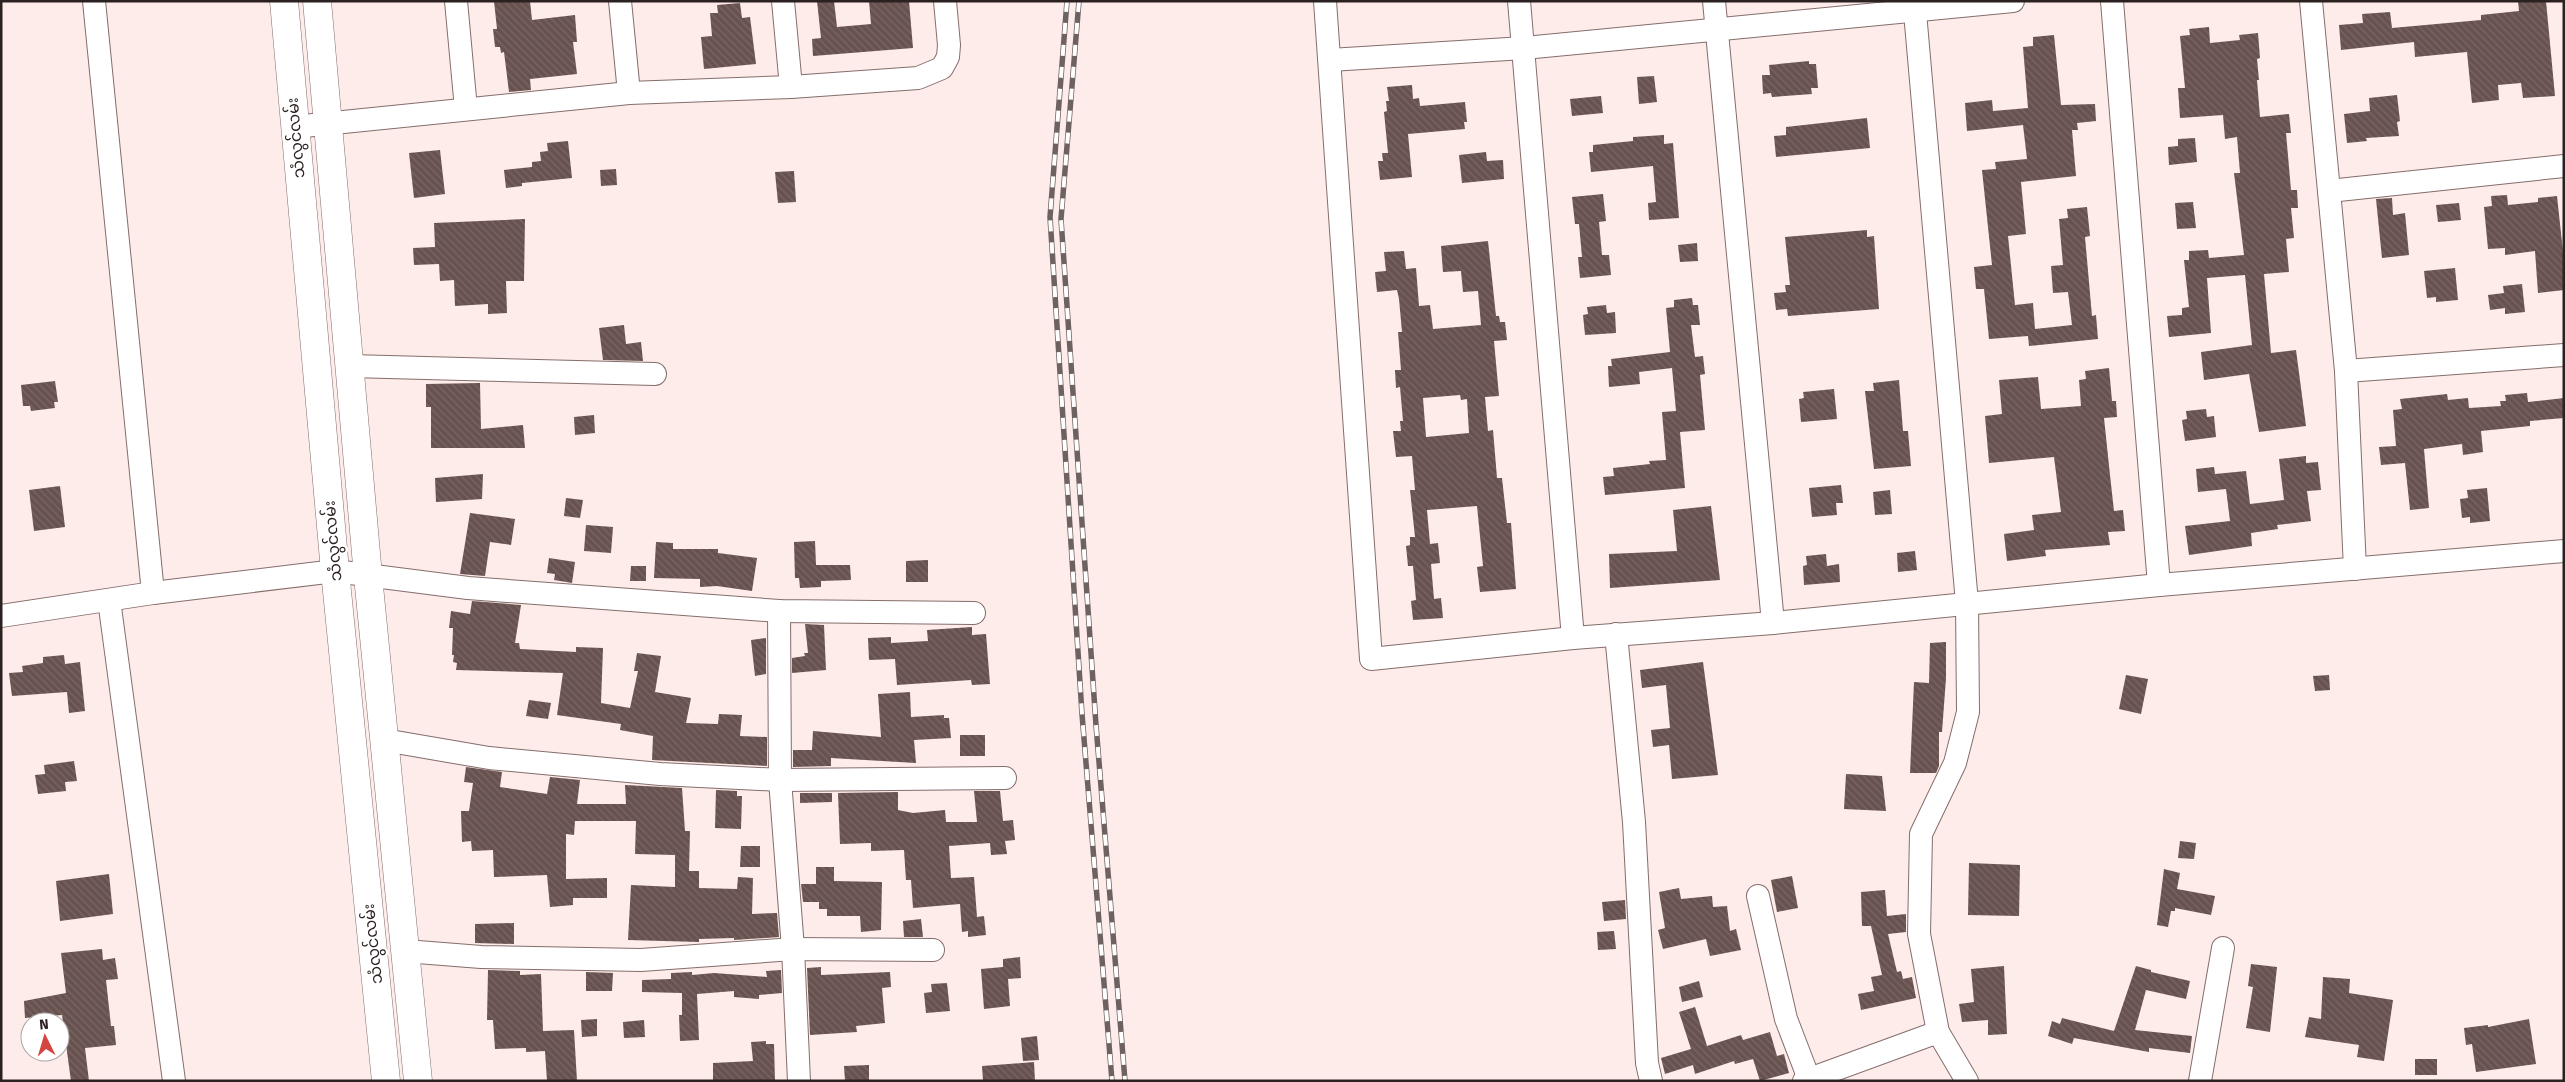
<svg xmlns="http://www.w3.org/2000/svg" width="2565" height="1082" viewBox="0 0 2565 1082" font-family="'Fira Sans','Noto Sans Myanmar',sans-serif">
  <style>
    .building { fill: url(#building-back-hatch); fill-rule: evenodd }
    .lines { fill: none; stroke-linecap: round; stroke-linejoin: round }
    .minor-casing { stroke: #856d6b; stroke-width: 24 }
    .primary-casing { stroke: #856d6b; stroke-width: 29 }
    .minor { stroke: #fff; stroke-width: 22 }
    .primary { stroke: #fff; stroke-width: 28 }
    .rail-casing { stroke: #6e6260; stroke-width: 5.5 }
    .rail { stroke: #fff; stroke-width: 4; stroke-dasharray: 11; stroke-linecap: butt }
    .labels { text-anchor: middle; stroke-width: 5; stroke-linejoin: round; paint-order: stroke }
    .street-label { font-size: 16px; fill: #2b2120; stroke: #fff }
  </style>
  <defs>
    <pattern id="building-back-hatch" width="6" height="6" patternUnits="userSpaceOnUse" patternTransform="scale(1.25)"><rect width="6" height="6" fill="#68524f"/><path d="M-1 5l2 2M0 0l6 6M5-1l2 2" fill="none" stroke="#796765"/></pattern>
  </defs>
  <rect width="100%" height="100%" fill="#fdecea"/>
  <g class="building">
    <polygon points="494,1 530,1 532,20 575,15 577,42 573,42 577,74 530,79 531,90 509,92 504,52 501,53 500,47 495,47 493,29 497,29"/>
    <polygon points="817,1 834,1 837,27 871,24 869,1 909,1 913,48 813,56 812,39 821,38"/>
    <polygon points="2518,1 2546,1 2555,96 2523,98 2521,83 2498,85 2499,100 2472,103 2467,52 2415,57 2414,42 2341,50 2339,25 2363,23 2362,14 2390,12 2392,28 2481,20 2481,15 2519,11"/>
    <polygon points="740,3 742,18 750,17 756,64 704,69 701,37 712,36 710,13 718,13 717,5"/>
    <polygon points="2209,27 2210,43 2240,40 2239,35 2258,33 2260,58 2257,59 2259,80 2257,80 2260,117 2289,114 2291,133 2286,133 2291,190 2297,190 2298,208 2291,208 2294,238 2286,239 2289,272 2264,274 2271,353 2296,350 2306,426 2259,432 2249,374 2204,380 2201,352 2252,345 2245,275 2207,278 2211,333 2169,337 2167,316 2182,315 2182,308 2189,307 2184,260 2189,260 2189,251 2208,250 2209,258 2244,255 2234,173 2240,173 2237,137 2225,139 2223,115 2180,118 2178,88 2185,88 2180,36 2190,35 2189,29"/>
    <polygon points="2054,35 2061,105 2095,104 2096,121 2077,123 2078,130 2072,130 2076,176 2021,182 2026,234 2008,236 2015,305 2033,303 2035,329 2072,325 2068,292 2053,293 2051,266 2063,265 2059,219 2068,218 2067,209 2087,207 2090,236 2085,237 2092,316 2096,315 2098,339 2029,346 2028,336 1989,339 1984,289 1976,289 1974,267 1992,265 1982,170 1996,169 1995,162 2027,159 2023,125 1967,131 1965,103 1992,100 1993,111 2028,108 2023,47 2033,46 2033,37"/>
    <polygon points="1809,61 1809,64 1816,64 1818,88 1811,88 1812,94 1772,97 1771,93 1763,94 1762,75 1770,75 1769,65"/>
    <polygon points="1654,76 1657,102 1639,104 1637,77"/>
    <polygon points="1412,85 1413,99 1419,98 1420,106 1465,102 1467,122 1464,122 1465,129 1408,134 1412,177 1380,180 1378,161 1383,161 1382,153 1388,153 1384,112 1387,111 1386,101 1389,101 1387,87"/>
    <polygon points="2397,95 2400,121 2397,122 2399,136 2366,138 2367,141 2347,143 2344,114 2370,111 2369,98"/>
    <polygon points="1601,96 1603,113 1572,116 1570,99"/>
    <polygon points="1867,118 1870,148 1776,157 1774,136 1786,135 1786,127"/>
    <polygon points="1664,135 1664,144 1673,143 1679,218 1649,220 1648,203 1656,202 1653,166 1591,172 1589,152 1593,152 1593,145 1633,141 1633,137"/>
    <polygon points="2195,138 2197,162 2169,165 2168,147 2178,146 2178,139"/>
    <polygon points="568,141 572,178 522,183 522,186 506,188 504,170 532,167 532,162 541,161 540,152 548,151 547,143"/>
    <polygon points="440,150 445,194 414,198 409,153"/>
    <polygon points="1486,152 1487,161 1503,160 1504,179 1462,183 1459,155"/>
    <polygon points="616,169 617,185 601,186 600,170"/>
    <polygon points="794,171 796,202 778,203 775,172"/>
    <polygon points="1603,194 1606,221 1599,222 1602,255 1609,255 1611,275 1580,278 1578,257 1582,257 1579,224 1575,224 1572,197"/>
    <polygon points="2507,195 2508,205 2538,202 2538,198 2557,196 2564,261 2564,290 2538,293 2535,251 2505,255 2505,248 2488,249 2484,207 2492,206 2491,196"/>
    <polygon points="2392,198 2393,215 2405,213 2409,255 2382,258 2376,199"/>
    <polygon points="2193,202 2196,228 2177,229 2175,203"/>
    <polygon points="2459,203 2461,220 2438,222 2436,205"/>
    <polygon points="525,219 524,281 506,281 507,313 488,314 488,304 455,306 454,280 440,281 439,264 414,265 413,248 435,247 434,223"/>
    <polygon points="1867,230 1867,237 1874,236 1879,309 1788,316 1787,309 1776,310 1774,293 1786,292 1785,285 1790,285 1785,237"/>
    <path d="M1488 241 1496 316H1499L1500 322H1505L1507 340 1494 341 1499 396 1485 397 1488 431 1493 430 1497 478H1502L1507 523H1511L1516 589 1480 592 1477 567 1483 566 1477 506 1427 510 1430 544 1438 543 1440 563 1431 564 1434 599 1441 598 1443 618 1413 620 1411 601 1416 600 1413 566H1408L1406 546 1410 545V537H1415L1410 490H1415L1412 456 1396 457 1393 431H1401L1400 421H1403L1400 387 1396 388 1395 370H1401L1398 332H1402L1399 299 1397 290 1377 292 1375 272 1386 271 1384 252 1404 251 1406 269 1416 268 1419 306 1430 305 1433 329 1481 325 1478 291 1463 292 1461 271 1443 272 1441 246ZM1460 395 1461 400 1467 399 1469 433 1426 437 1423 398Z"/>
    <polygon points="1697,243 1698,261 1680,262 1678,245"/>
    <polygon points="2455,268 2458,300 2436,302 2436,297 2427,298 2424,271"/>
    <polygon points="2522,284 2525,312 2505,314 2505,308 2490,310 2488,295 2504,293 2503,286"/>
    <polygon points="1692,298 1693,305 1698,305 1700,325 1691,325 1695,357 1703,356 1705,374 1700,375 1705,430 1680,432 1685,488 1605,495 1603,477 1614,476 1613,468 1650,464 1649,461 1666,460 1662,412 1676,411 1672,368 1639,372 1640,384 1609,387 1608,366 1612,366 1611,359 1670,352 1666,308 1674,307 1674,300"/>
    <polygon points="1606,305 1607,313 1615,312 1616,333 1585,335 1583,315 1588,314 1587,307"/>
    <polygon points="624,325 626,344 641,342 643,361 603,360 599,328"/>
    <polygon points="2109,368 2112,401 2116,401 2117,417 2104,418 2110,475 2114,511 2123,510 2125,531 2108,532 2110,545 2045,550 2046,556 2007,561 2004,534 2034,530 2032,515 2061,512 2054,457 1989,463 1985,416 2002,414 1999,380 2038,377 2041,409 2081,406 2079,380 2086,379 2085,371"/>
    <polygon points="1899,380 1903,431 1908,431 1911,466 1874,469 1865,391 1874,391 1873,383"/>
    <polygon points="55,381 58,402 54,402 55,408 31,411 30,406 23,406 21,385"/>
    <polygon points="480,383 481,429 523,425 525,448 431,448 431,407 426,407 426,384"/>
    <polygon points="1834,389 1837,419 1801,422 1799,399 1804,398 1803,392"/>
    <polygon points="2527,393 2528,402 2564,398 2564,418 2530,421 2530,426 2481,431 2483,452 2463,455 2462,444 2424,449 2429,508 2410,510 2405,463 2381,465 2379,447 2396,446 2393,410 2402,409 2400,399 2447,394 2448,400 2468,398 2469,408 2501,406 2500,401 2506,401 2505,395"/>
    <polygon points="2206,409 2207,417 2214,416 2216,437 2185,441 2182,420 2187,419 2186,411"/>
    <polygon points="594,415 595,433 575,435 574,417"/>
    <polygon points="2306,456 2306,463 2318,462 2321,490 2307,491 2311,521 2277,525 2278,529 2251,533 2252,546 2189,555 2185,526 2230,521 2226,489 2198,492 2196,469 2214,467 2215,474 2246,471 2250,504 2284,500 2279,459"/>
    <polygon points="483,474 482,499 436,502 435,478"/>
    <polygon points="1841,485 1843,503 1836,503 1837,515 1812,517 1809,488"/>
    <polygon points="60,486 65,527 34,531 29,490"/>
    <polygon points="2487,488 2490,521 2470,523 2470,517 2462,518 2460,499 2468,498 2467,490"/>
    <polygon points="1890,490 1892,514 1875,515 1873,492"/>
    <polygon points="566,498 583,500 580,518 564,516"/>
    <polygon points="1711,506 1720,580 1610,588 1609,554 1677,551 1673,510"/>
    <polygon points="470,513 515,519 511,545 490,542 485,576 460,574"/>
    <polygon points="586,525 613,527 611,553 584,551"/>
    <polygon points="815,541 816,565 850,565 851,580 821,581 821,587 800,588 799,578 795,578 794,542"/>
    <polygon points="656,542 673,543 673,549 718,549 718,553 757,558 752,591 717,586 700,587 700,579 654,578"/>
    <polygon points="1915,551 1917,570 1898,572 1897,553"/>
    <polygon points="1826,554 1827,566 1839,564 1840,582 1804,585 1803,566 1807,565 1806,556"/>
    <polygon points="549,558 575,562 572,583 554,580 555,574 547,573"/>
    <polygon points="928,560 928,582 906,582 906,561"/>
    <polygon points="631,566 646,566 646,581 630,581"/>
    <polygon points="472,601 521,605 515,643 519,643 520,649 576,652 576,647 603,648 601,703 630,708 638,671 634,671 637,653 661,656 655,692 691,698 686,723 718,724 719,714 742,715 740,736 767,737 767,766 652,760 653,736 620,730 621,724 557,715 563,673 456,670 457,663 453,662 454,655 452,655 453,628 449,628 451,611 470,614"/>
    <polygon points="805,624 824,625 826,670 792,673 792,658 805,656 804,653 808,653"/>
    <polygon points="972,627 972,635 986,634 990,684 972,685 971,680 897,685 895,659 869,660 868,638 891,637 891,643 928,641 927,630"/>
    <polygon points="766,638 766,674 755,676 751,640"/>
    <polygon points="1946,642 1946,678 1942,732 1939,732 1939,766 1936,773 1910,773 1914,682 1929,683 1930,643"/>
    <polygon points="64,655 65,664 80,662 85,711 69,713 67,692 12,696 9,673 23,672 22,666 43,663 43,657"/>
    <polygon points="1703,662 1718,775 1672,779 1669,745 1653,747 1651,730 1670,728 1666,685 1642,688 1640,670"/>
    <polygon points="2126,675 2148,679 2141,714 2119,709"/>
    <polygon points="2329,675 2330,690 2315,691 2313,676"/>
    <polygon points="910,692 911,717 944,715 944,718 949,718 951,738 914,740 916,763 831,758 831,766 793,767 793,750 812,750 813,731 881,737 878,694"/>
    <polygon points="529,700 551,703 548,719 526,716"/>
    <rect x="960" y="735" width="25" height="21"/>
    <polygon points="74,761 77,781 65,782 66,791 38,794 35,775 45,774 44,765"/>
    <polygon points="466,767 502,772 500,787 547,794 550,777 580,780 577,804 626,804 625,785 682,788 685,831 690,831 689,871 699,871 699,888 737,889 738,877 753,878 752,914 777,913 779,937 734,940 734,938 699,939 699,942 628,940 631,885 675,887 675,855 635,854 636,821 575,821 574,835 566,834 566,879 607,878 607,898 573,898 573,905 550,907 547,875 494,877 493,850 472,851 471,841 462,842 461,811 469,811 473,783 464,782"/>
    <polygon points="1846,774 1882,776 1886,811 1844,809"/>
    <polygon points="716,790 737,791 737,796 742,796 741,829 715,828"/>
    <polygon points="974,791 1000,791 1003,821 1013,820 1015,840 1005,841 1007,854 991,855 990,843 949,846 951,878 974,877 977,917 984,916 986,935 968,937 968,931 962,932 960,904 913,908 911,880 906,880 904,850 871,851 871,843 840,844 838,793 898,792 898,810 913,813 945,810 946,822 977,822"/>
    <polygon points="800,793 832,793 832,802 800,803"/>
    <polygon points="2180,841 2196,843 2194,859 2178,858"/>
    <polygon points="741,846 760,846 760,867 740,867"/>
    <polygon points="1969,863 2020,865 2019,916 1968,915"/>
    <polygon points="816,867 834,867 834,881 882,882 881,930 861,932 860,916 827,916 827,909 819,909 819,902 803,902 801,884 816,884"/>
    <polygon points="2164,869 2180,873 2177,889 2215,896 2211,915 2175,908 2175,911 2171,911 2168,927 2157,925"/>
    <polygon points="109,874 113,914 60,921 56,881"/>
    <polygon points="1792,876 1798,908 1777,912 1771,880"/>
    <polygon points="1679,888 1681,899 1712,896 1713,907 1727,906 1730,931 1736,929 1741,950 1710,956 1706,939 1663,949 1658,930 1665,928 1659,892"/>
    <polygon points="1885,890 1887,916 1906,914 1906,932 1888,934 1897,972 1901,971 1903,979 1912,977 1916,998 1861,1010 1858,994 1874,991 1871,977 1882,975 1871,926 1862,926 1861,892"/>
    <polygon points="1625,900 1626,919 1604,921 1602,902"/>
    <polygon points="921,919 923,937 904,937 903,921"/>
    <polygon points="514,923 514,944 475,943 475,924"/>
    <polygon points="1614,931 1616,949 1598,950 1597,932"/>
    <polygon points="102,949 103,960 115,958 118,979 106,980 111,1026 114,1026 116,1045 85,1048 89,1081 71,1081 62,1015 25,1018 24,1001 66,993 61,953"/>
    <polygon points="1020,957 1021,978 1008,979 1010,1006 984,1009 981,969 1003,967 1003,959"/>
    <polygon points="2251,964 2277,967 2270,1032 2246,1028 2253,987 2248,986"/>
    <polygon points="2004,966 2007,1034 1988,1035 1988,1020 1962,1022 1959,1004 1974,1002 1971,969"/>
    <polygon points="2136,966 2151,970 2151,972 2190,981 2186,999 2146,990 2135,1030 2192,1036 2190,1053 2149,1048 2149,1052 2074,1038 2072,1044 2048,1036 2052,1021 2060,1024 2062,1018 2114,1031"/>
    <polygon points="821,967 821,975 890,972 891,987 882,988 885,1023 856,1026 857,1032 810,1035 807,968"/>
    <polygon points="488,970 520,971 520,975 541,974 543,1031 574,1030 577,1081 547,1081 545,1051 526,1052 526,1048 495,1049 493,1020 487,1020"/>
    <polygon points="781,970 782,993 759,995 759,999 734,997 734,991 697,994 699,1040 680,1041 679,1015 682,1015 682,993 642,992 642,980 671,979 671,973 692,972 692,975 714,973 767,977 766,971"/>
    <polygon points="586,972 613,973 612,991 586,991"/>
    <polygon points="2323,977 2350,979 2349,993 2393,1000 2384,1061 2357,1057 2359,1045 2305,1037 2309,1017 2321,1019"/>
    <polygon points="1699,981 1703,997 1682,1002 1679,987"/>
    <polygon points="947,983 950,1011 926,1013 924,993 932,992 931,984"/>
    <polygon points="1695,1007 1707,1046 1741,1035 1743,1040 1770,1032 1777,1056 1784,1054 1789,1073 1760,1081 1753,1059 1735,1064 1734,1061 1695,1074 1693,1065 1665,1074 1661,1058 1691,1049 1679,1012"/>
    <polygon points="597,1019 597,1036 582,1037 581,1020"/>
    <polygon points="2529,1019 2536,1064 2476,1072 2472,1044 2466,1045 2464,1028 2488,1025 2488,1027"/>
    <polygon points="644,1020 645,1037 624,1038 623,1022"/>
    <polygon points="1037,1036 1039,1060 1023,1061 1021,1038"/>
    <polygon points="766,1041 766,1044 774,1044 775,1081 713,1081 713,1063 753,1061 751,1042"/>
    <rect x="2415" y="1059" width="22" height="16"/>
    <polygon points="1034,1062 1035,1081 983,1081 982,1066"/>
    <polygon points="869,1065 869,1081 845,1081 844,1066"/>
  </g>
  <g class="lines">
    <defs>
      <g id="minor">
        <polyline points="94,1 153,593"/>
        <polyline points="456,1 466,109"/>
        <polyline points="620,1 629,93"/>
        <polyline points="783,1 791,87"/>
        <polyline points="1325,1 1371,659 1573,638 1773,623 2159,585 2564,551"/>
        <polyline points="1519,1 1573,638"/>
        <polyline points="1714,1 1773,623"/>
        <polyline points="1914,1 1967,603 1968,712 1955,763 1921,834 1919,934 1938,1032 1967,1081"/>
        <polyline points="2112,1 2159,585"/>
        <polyline points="2311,1 2346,371 2355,569"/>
        <polyline points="1330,60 1524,48 2013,1"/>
        <polyline points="294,127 629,93 791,87 918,78 942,68 948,57 949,45 945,1"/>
        <polyline points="2329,191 2564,166"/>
        <polyline points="350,366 655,374"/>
        <polyline points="2346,371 2564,355"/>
        <polyline points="109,600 174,1081"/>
        <polyline points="779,611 780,780 793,949 799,1081"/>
        <polyline points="1,616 153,593 335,571 468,588 779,611 974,613"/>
        <polyline points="1616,634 1634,822 1647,1063 1651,1081"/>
        <polyline points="384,740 489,758 660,774 780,780 1005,778"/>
        <polyline points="1758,896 1786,1019 1809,1079"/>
        <polyline points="405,951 481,957 641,960 793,949 933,950"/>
        <polyline points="1804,1081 1938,1032"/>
        <polyline points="2200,1081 2223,948"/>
      </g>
      <g id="primary">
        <polyline points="284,1 335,571 386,1081"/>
        <polyline points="317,1 368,576 418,1081"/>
      </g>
    </defs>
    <use href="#minor" class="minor-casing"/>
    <use href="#primary" class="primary-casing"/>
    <use href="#minor" class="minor"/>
    <use href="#primary" class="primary"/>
    <defs>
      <g id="rail">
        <polyline points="1067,1 1050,217 1082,714 1112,1081"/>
        <polyline points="1079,1 1061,219 1096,725 1125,1081"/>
      </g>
    </defs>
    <use href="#rail" class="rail-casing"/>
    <use href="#rail" class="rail"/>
  </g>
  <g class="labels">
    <g class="street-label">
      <text transform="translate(295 138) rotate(-95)" y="6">သံလွင်လမ်း</text>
      <text transform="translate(332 541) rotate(-95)" y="6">သံလွင်လမ်း</text>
      <text transform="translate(372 944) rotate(-96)" y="6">သံလွင်လမ်း</text>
    </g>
  </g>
  <rect width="2565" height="1082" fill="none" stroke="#2b2120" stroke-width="5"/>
  <g transform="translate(45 1037) rotate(355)"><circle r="24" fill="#ffffff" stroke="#aaa6a6"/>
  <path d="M0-4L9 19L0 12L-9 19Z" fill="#d44542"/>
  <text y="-8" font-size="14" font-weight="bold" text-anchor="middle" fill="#2b2120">N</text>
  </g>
</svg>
